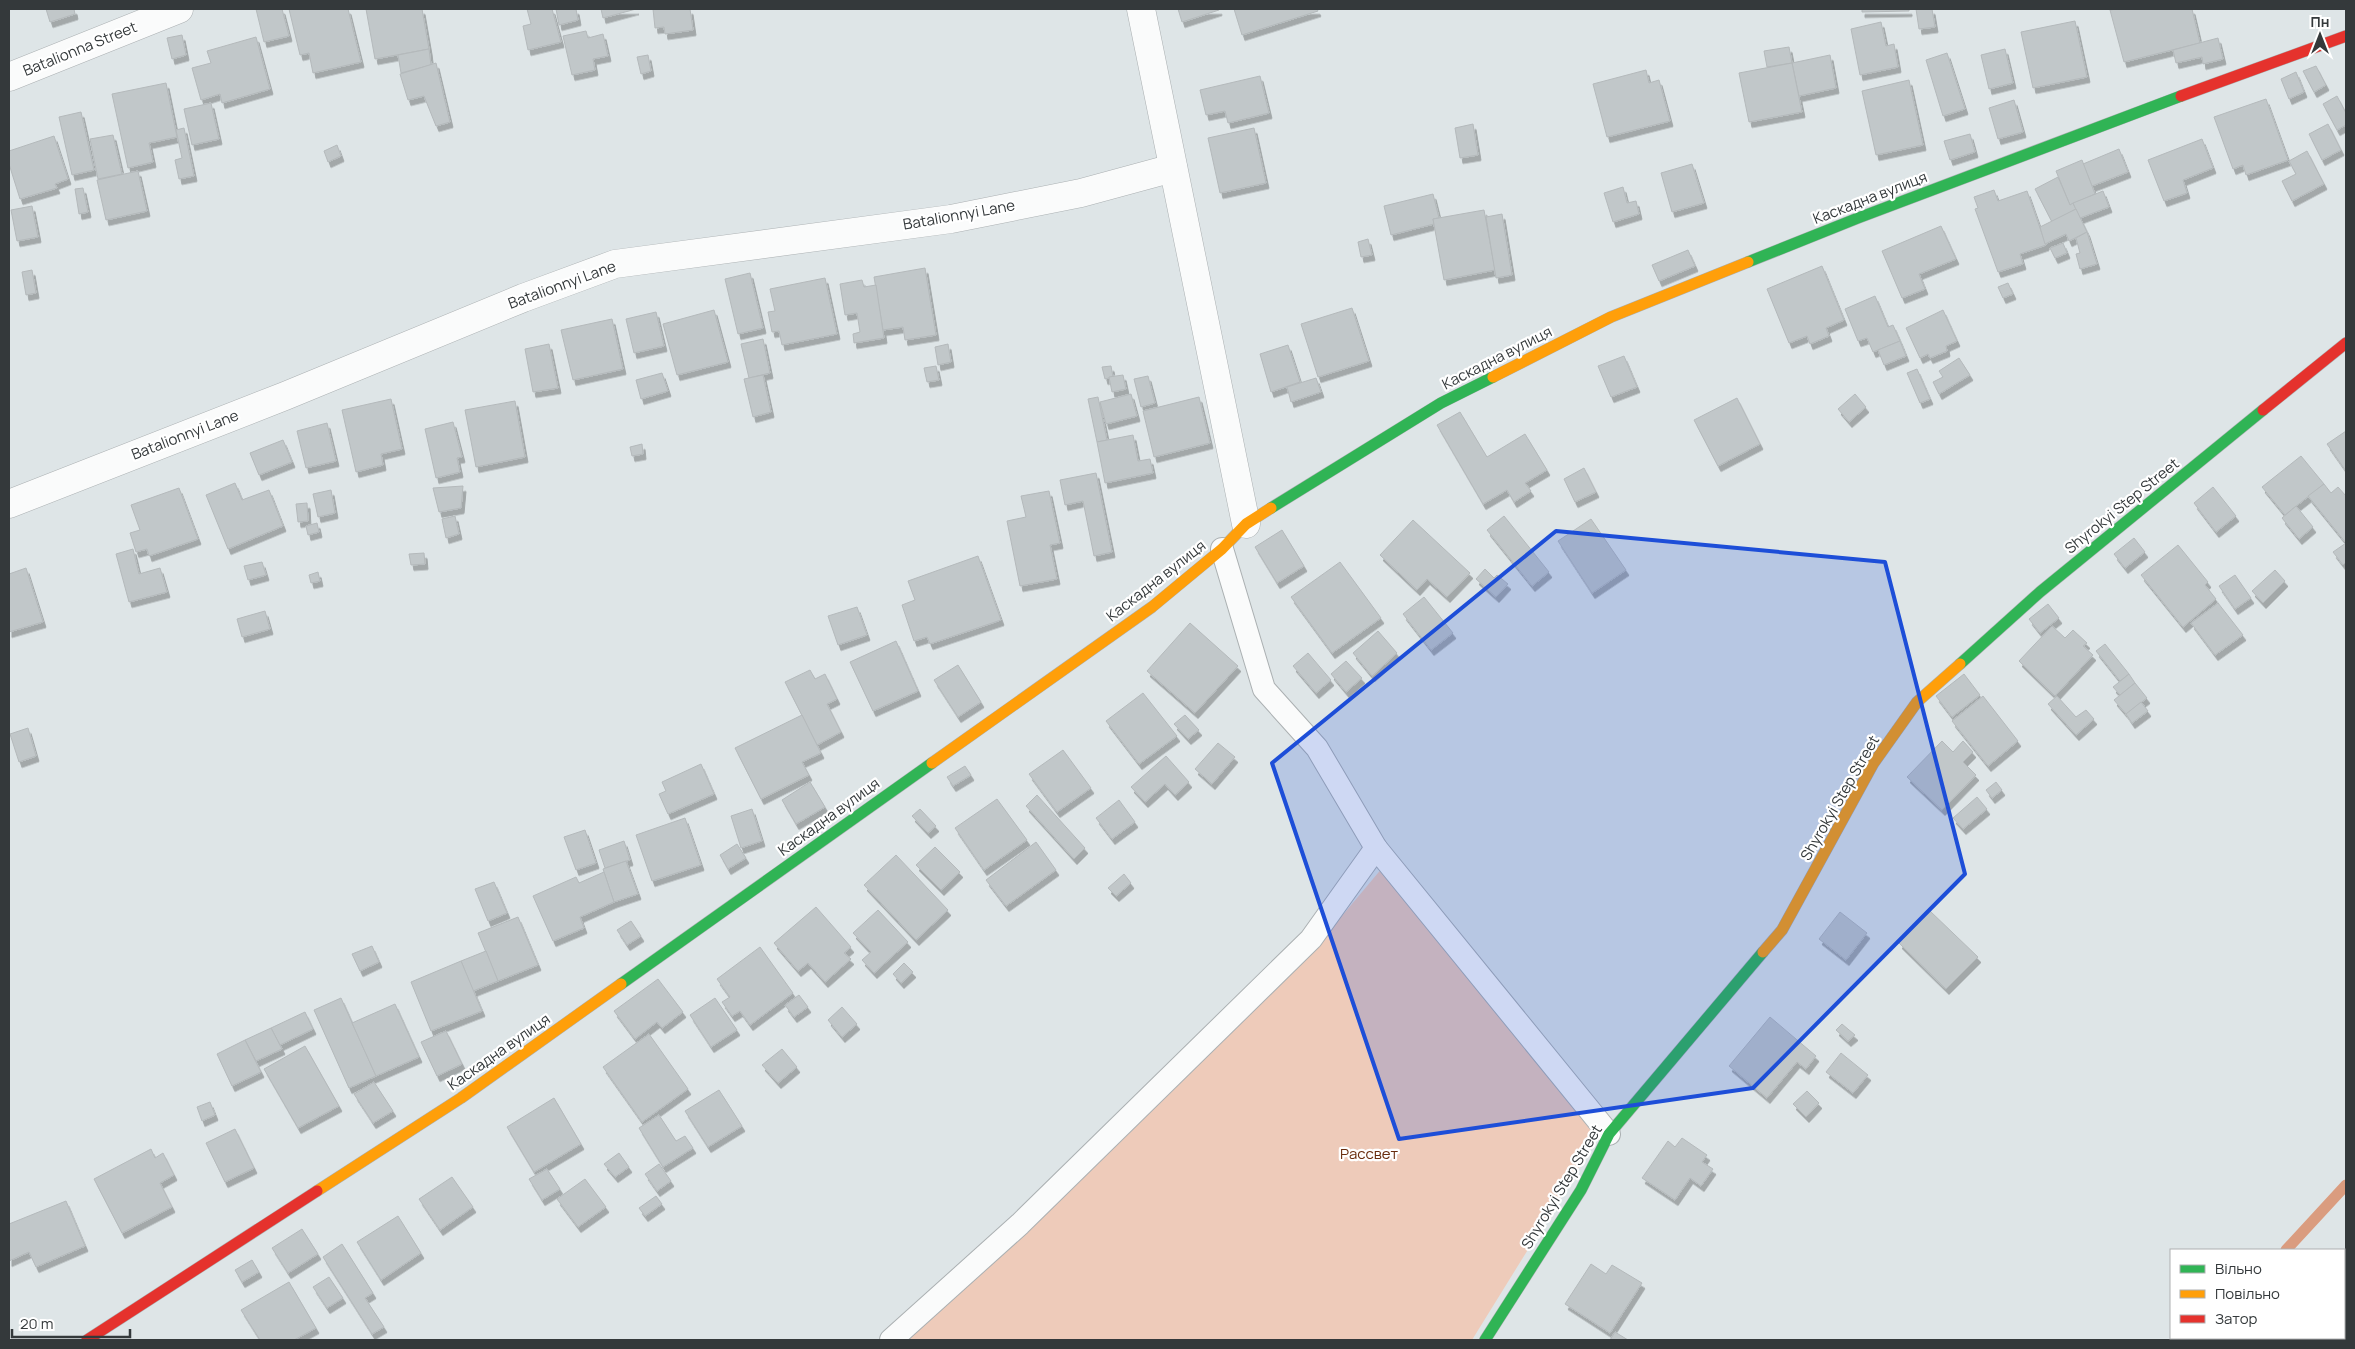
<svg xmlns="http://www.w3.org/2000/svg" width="2355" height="1349" viewBox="0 0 2355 1349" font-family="Manrope,sans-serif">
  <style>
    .green { fill: #eecbba }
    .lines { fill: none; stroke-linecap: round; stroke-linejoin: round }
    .stream { stroke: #da9c7f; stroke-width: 11 }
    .building { fill: #c1c7c9; stroke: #b4b9bb; filter: url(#shadow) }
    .lane-casing { stroke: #abb0b2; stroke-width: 24 }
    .street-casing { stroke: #abb0b2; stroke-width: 29 }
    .fast-casing { stroke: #abb0b2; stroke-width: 12 }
    .slow-casing { stroke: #abb0b2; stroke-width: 12 }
    .jam-casing { stroke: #abb0b2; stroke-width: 12 }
    .lane { stroke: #fafbfb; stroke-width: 22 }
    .street { stroke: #fafbfb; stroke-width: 28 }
    .fast { stroke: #30b455; stroke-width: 11 }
    .slow { stroke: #ff9f0a; stroke-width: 11 }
    .jam { stroke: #e5322d; stroke-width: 11 }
    .marked { fill: #1d4ed8; fill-opacity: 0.2; stroke: #1d4ed8; stroke-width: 4; stroke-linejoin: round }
    .labels { text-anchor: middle; stroke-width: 4.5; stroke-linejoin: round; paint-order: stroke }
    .street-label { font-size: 15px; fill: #34393b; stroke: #fff }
    .park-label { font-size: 15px; fill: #692d0e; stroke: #fff }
  </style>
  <defs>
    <filter id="shadow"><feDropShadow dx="3" dy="5.5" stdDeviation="0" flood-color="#0004"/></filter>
  </defs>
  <rect width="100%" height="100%" fill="#dee5e7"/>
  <polygon class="green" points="1383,867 1597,1138 1472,1340 905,1340 1315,948"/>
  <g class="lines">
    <g class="stream">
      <polyline points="2286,1250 2346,1185"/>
      <polyline points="2197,1340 2199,1338"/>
    </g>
  </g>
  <g class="building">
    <polygon points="46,9 74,9 75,14 50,22"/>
    <polygon points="256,9 282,9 289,36 264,42"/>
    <polygon points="289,9 348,9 361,62 313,73 309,53 300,55"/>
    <polygon points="366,9 422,9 429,49 375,59"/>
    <polygon points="527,9 552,9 561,42 528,50 523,26 531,24"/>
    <polygon points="556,9 576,9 578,20 559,25"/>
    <polygon points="601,9 636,9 603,18"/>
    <polygon points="653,9 690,9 693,30 665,34 664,27 655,28"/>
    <polygon points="1178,9 1219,9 1219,10 1182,22"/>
    <polygon points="1234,9 1317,9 1318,11 1242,35"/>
    <polygon points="1862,9 1909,9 1909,11 1862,12"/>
    <polygon points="1916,9 1932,9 1935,27 1919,29"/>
    <polygon points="2117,9 2192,9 2200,43 2124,62 2110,10"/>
    <polygon points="2075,21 2087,77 2033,88 2021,32"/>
    <polygon points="1881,22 1886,46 1894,44 1898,67 1860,75 1851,29"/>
    <polygon points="586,31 588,38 603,34 608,56 593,59 595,70 572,75 563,36"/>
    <polygon points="182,35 186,55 172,59 167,38"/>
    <polygon points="256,37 270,89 222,103 220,94 201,100 192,68 211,63 207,51"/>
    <polygon points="2218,38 2223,59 2203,64 2202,57 2176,63 2173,50"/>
    <polygon points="1789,47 1792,63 1767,67 1764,51"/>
    <polygon points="429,49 431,65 401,73 398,55"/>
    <polygon points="2005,49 2013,83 1989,89 1981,55"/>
    <polygon points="1947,53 1965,109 1943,116 1926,60"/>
    <polygon points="648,55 651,71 641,74 637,57"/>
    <polygon points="1830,55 1836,88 1799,96 1792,63"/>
    <polygon points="436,63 450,122 436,126 424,96 408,100 400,74"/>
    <polygon points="1792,63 1802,112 1749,122 1739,73"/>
    <polygon points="2316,66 2326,85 2314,92 2303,71"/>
    <polygon points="1646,70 1649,83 1659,80 1670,121 1607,137 1593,84"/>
    <polygon points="2296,72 2304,92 2289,99 2281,79"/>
    <polygon points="1260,76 1269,113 1228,123 1225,111 1206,115 1200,90"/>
    <polygon points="1909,80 1923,145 1876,155 1862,91"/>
    <polygon points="166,83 177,137 149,143 153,162 128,168 112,94"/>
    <polygon points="2337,96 2346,113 2346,125 2337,130 2323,104"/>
    <polygon points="2266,99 2288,160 2246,175 2243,165 2233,169 2214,117"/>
    <polygon points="2014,100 2023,132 1998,139 1989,108"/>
    <polygon points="211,103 219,139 192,145 184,109"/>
    <polygon points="81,112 94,170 72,175 59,117"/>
    <polygon points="1473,124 1478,155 1460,158 1455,128"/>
    <polygon points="2328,124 2341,150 2322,160 2309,134"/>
    <polygon points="184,128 194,176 179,179 175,160 182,158 176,130"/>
    <polygon points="1254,128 1266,183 1220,193 1208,138"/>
    <polygon points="1970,134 1975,152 1950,160 1944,141"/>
    <polygon points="113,135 122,174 98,179 90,139"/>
    <polygon points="54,136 68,179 55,184 57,188 20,199 9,164 9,151"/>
    <polygon points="2202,139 2213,168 2183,180 2187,193 2164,201 2148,160"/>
    <polygon points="337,145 341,156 328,162 324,151"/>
    <polygon points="2119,149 2128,172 2092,186 2083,164"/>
    <polygon points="2307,151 2324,184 2292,201 2282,181 2296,174 2289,161"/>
    <polygon points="2082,160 2095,194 2070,205 2056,171"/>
    <polygon points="1692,164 1704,203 1672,212 1661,173"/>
    <polygon points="138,171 147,211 106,220 97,180"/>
    <polygon points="2058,177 2070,205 2073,203 2076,209 2052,222 2035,189"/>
    <polygon points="1623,187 1627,203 1636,201 1639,214 1613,222 1604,193"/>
    <polygon points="83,188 88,212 79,214 75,189"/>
    <polygon points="1994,190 1998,201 2027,191 2046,245 2020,254 2023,264 1998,272 1975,209 1978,208 1974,197"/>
    <polygon points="2103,191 2109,207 2080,218 2073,203"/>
    <polygon points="1433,194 1439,218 1433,219 1434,224 1391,235 1384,206"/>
    <polygon points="32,206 38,237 17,241 11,210"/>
    <polygon points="2076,209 2087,232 2069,241 2066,234 2045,244 2040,227"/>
    <polygon points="1484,210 1495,270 1444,280 1433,219"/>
    <polygon points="1502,214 1512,275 1496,278 1486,217"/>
    <polygon points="1941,226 1956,259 1919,274 1925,289 1902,298 1882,251"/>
    <polygon points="2087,232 2097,264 2080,269 2076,254 2080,253 2076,238"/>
    <polygon points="1368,239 1372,255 1361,257 1358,242"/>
    <polygon points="2063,243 2067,253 2055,258 2050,248"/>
    <polygon points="1688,250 1695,266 1659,281 1652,265"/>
    <polygon points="1822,266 1844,320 1826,328 1829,336 1810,344 1807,336 1789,343 1767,289"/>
    <polygon points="925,268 936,335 905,340 903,327 883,330 874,277"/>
    <polygon points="32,270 36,293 26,295 22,272"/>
    <polygon points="750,273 763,328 738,334 725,279"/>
    <polygon points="825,278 837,334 782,345 779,331 772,332 768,312 775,311 770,289"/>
    <polygon points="862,280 864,287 876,285 884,338 854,343 853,334 860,332 857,313 845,315 840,284"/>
    <polygon points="2008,283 2013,294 2003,298 1998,287"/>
    <polygon points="1875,296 1888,327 1893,325 1900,341 1873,352 1867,338 1858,341 1845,309"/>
    <polygon points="1352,308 1369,361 1318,377 1301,324"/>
    <polygon points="714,310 728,362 677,375 663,324"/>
    <polygon points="1943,310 1957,341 1946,346 1947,351 1930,358 1928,354 1920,358 1906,328"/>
    <polygon points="656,312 664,346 634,353 626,319"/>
    <polygon points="612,319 623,369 573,380 561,330"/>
    <polygon points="763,339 770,373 749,378 741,344"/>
    <polygon points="1900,341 1906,356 1884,365 1878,350"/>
    <polygon points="549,344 558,388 533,392 525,349"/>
    <polygon points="948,344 951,362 938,365 935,347"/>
    <polygon points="1288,345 1300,382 1271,392 1260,354"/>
    <polygon points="1624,356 1637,387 1611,397 1598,366"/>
    <polygon points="1959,358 1970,375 1939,394 1933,382 1943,377 1939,371"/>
    <polygon points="936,366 939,380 927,382 924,368"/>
    <polygon points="1111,366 1113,377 1105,379 1102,367"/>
    <polygon points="1917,369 1930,399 1920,403 1907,373"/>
    <polygon points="662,373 668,391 641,399 636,380"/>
    <polygon points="763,375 771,412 753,417 744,379"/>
    <polygon points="1123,375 1126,389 1112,392 1109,377"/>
    <polygon points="1148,376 1155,403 1141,407 1134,379"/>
    <polygon points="1316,378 1321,392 1291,402 1287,387"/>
    <polygon points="1131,394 1137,416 1106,424 1100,402"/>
    <polygon points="1855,394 1866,407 1849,422 1838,409"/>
    <polygon points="1098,397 1107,440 1097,442 1088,399"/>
    <polygon points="1199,397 1210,443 1154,457 1143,411"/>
    <polygon points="1737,398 1760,444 1718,466 1694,420"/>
    <polygon points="391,399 402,449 381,454 383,465 356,472 342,410"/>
    <polygon points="515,401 525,457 476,467 465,410"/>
    <polygon points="1460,412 1487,457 1525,434 1547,470 1525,483 1531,491 1514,502 1507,490 1483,504 1437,425"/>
    <polygon points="453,422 462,457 457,458 460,472 436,478 425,429"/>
    <polygon points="327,423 336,461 306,468 297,431"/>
    <polygon points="2346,431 2346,471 2327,444"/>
    <polygon points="1133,435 1138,461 1150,459 1153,473 1105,483 1097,442"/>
    <polygon points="283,440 292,462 259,475 250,453"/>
    <polygon points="642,444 643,454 632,456 630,447"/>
    <polygon points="2301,456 2324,484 2285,515 2262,487"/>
    <polygon points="1584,468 1596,492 1575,502 1564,479"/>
    <polygon points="1096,473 1112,552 1094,556 1083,501 1065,505 1060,480"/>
    <polygon points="235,483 242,500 269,490 283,526 228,549 206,495"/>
    <polygon points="2324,484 2331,493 2338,487 2346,496 2346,543 2308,496"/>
    <polygon points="463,486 461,508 439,512 433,488"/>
    <polygon points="2213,487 2236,516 2216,532 2194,503"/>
    <polygon points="179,488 198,539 149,556 147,549 136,552 130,533 140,530 131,505"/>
    <polygon points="331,490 335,513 318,517 313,494"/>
    <polygon points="1049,491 1060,543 1050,545 1057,579 1020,586 1007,521 1026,517 1021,496"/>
    <polygon points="307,503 308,521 298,522 296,504"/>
    <polygon points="2296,506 2313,527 2299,539 2282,518"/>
    <polygon points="455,516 459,534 446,538 442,519"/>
    <polygon points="1504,516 1549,572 1532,586 1487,530"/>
    <polygon points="1591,519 1626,570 1592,593 1558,541"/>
    <polygon points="1413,520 1470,573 1447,597 1427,579 1417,590 1380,555"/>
    <polygon points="317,523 319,532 308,535 306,526"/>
    <polygon points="1282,530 1304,566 1277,583 1255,547"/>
    <polygon points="2134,538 2145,552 2125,568 2114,554"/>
    <polygon points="2346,543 2346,562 2343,565 2333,552"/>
    <polygon points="2178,545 2208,582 2205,585 2216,599 2183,627 2141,575"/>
    <polygon points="133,549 139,574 160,568 167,592 129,602 116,554"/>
    <polygon points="424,553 425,564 411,565 409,554"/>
    <polygon points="978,556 1001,620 930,644 927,637 914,641 902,605 915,600 908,581"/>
    <polygon points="262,562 266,575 248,580 244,566"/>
    <polygon points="1340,562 1381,618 1332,653 1291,597"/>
    <polygon points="26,568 43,622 9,632 9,574"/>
    <polygon points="1485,569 1494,578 1497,575 1508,584 1496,597 1476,579"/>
    <polygon points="2275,570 2285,581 2263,603 2252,591"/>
    <polygon points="318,572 320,581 311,583 309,575"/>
    <polygon points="2235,575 2251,598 2235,609 2219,586"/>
    <polygon points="1424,597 1453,633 1431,650 1403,614"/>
    <polygon points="2218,603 2243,635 2215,655 2191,623"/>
    <polygon points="2048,604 2059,618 2040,633 2029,619"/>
    <polygon points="857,607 867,635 838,645 828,616"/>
    <polygon points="265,611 270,629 242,637 237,619"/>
    <polygon points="1190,623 1238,666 1195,713 1147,671"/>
    <polygon points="2052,626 2065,638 2073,630 2087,643 2083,646 2093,655 2055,696 2019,661"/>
    <polygon points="1378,631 1397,653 1372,676 1353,653"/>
    <polygon points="896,641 918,691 873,711 850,662"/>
    <polygon points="2105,644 2129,674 2120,681 2096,651"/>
    <polygon points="1308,653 1331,680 1316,693 1293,666"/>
    <polygon points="1346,661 1362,678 1346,692 1331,674"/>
    <polygon points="958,665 981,702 958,717 934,680"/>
    <polygon points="810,670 815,679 825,674 837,699 827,704 841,732 817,745 785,682"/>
    <polygon points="1964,674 1980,695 1952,717 1936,696"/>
    <polygon points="2129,674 2135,683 2120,695 2113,687"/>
    <polygon points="2135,683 2147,698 2126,714 2114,700"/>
    <polygon points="1143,693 1177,736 1139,764 1106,721"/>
    <polygon points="1983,696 2018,741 1988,766 1952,721"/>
    <polygon points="2057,696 2076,717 2086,710 2094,719 2076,735 2048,704"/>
    <polygon points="2141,702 2148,711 2132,723 2126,714"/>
    <polygon points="802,715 821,753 802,762 809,775 761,799 735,748"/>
    <polygon points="1185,715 1199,730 1188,739 1174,724"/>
    <polygon points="28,728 36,756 19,762 10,734"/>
    <polygon points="1942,741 1953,752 1963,741 1973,752 1963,762 1976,775 1942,810 1907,777"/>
    <polygon points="1218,743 1235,757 1212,784 1195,769"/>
    <polygon points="1063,750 1091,788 1057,812 1029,774"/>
    <polygon points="1166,756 1189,782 1175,795 1165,784 1145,802 1131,787"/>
    <polygon points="701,764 714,794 668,814 659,794 666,791 662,782"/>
    <polygon points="965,766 971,775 953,786 947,777"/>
    <polygon points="810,782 825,807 796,824 782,800"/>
    <polygon points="1996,782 2002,790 1992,798 1986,790"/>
    <polygon points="1037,795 1085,848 1074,859 1026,806"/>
    <polygon points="1977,797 1987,809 1963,829 1953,818"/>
    <polygon points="997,799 1027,840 984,870 955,828"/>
    <polygon points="1119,800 1135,822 1112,839 1096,818"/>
    <polygon points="752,809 762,841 741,848 731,816"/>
    <polygon points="920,809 936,826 928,833 912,816"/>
    <polygon points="685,818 701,865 652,881 636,835"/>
    <polygon points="585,830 596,863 576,870 564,837"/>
    <polygon points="624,841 630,860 605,868 599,850"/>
    <polygon points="1036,842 1056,870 1006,906 986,880"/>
    <polygon points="737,844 746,858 728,869 720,855"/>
    <polygon points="935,847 960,872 941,890 916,865"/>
    <polygon points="896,855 948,910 916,940 864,885"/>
    <polygon points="626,861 638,894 614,902 603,869"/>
    <polygon points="604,872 614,902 580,917 584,928 553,941 533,896 576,877 579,883"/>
    <polygon points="1124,874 1131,883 1116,896 1108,888"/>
    <polygon points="494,882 507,913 488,921 475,889"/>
    <polygon points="816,907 851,947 844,953 851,959 825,982 808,963 798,971 774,943"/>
    <polygon points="878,910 908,942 874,973 862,960 871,952 853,933"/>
    <polygon points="1930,911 1978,957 1946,989 1899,943"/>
    <polygon points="1840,912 1867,933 1846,960 1819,939"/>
    <polygon points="518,917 538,965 498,981 478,933"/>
    <polygon points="631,921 641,936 627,945 617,930"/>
    <polygon points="372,946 379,962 360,971 352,954"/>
    <polygon points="760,947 793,993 750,1025 740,1011 732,1016 722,1002 730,997 717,979"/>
    <polygon points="486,951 498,981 473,991 461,961"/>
    <polygon points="461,961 482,1011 431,1031 411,982"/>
    <polygon points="904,963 913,972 901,983 893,974"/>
    <polygon points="658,979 683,1012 662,1028 657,1022 635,1039 614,1011"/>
    <polygon points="799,995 808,1007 794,1017 785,1005"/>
    <polygon points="341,998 376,1076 349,1088 314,1010"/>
    <polygon points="715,998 737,1030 711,1047 690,1015"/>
    <polygon points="395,1004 419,1057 376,1076 352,1023"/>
    <polygon points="842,1007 857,1024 842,1037 828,1020"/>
    <polygon points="305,1012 313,1029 280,1045 271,1028"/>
    <polygon points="1770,1017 1816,1056 1806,1069 1797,1062 1767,1098 1729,1066"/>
    <polygon points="1842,1024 1855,1035 1848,1041 1836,1030"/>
    <polygon points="271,1028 282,1049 256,1061 245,1040"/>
    <polygon points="446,1031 462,1064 437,1076 421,1042"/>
    <polygon points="649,1034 688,1089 642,1122 603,1067"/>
    <polygon points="245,1040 261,1072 232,1086 217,1054"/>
    <polygon points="305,1046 339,1106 298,1128 264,1069"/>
    <polygon points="782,1049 797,1067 778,1083 762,1065"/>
    <polygon points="1841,1053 1868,1075 1853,1093 1826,1072"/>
    <polygon points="374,1082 393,1111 373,1123 354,1094"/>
    <polygon points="719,1090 742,1126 708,1147 685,1111"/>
    <polygon points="1807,1091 1819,1103 1806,1117 1793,1104"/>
    <polygon points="554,1098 581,1144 534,1172 507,1127"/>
    <polygon points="210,1102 215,1115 202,1121 197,1107"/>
    <polygon points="659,1115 676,1141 685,1136 693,1148 663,1167 639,1128"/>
    <polygon points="235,1129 254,1168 225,1182 206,1143"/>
    <polygon points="1682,1138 1707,1155 1702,1162 1713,1169 1701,1186 1690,1178 1675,1200 1642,1178 1668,1141 1675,1147"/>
    <polygon points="151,1149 155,1158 163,1153 174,1175 160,1183 172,1207 122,1233 94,1179"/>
    <polygon points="619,1153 629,1167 615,1177 604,1164"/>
    <polygon points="659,1164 671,1181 657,1191 645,1174"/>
    <polygon points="547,1169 560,1189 542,1200 529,1179"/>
    <polygon points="452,1177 473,1207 440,1230 419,1199"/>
    <polygon points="585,1179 606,1207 578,1227 557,1199"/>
    <polygon points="656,1196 662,1204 645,1216 639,1208"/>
    <polygon points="66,1201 85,1246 36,1267 29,1252 9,1261 9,1224"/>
    <polygon points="398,1216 421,1253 381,1280 357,1242"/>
    <polygon points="302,1229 318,1254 288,1273 272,1248"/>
    <polygon points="342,1244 373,1293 365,1298 384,1327 372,1334 323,1257"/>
    <polygon points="252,1260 259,1272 242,1282 235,1270"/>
    <polygon points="1591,1264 1606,1274 1612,1265 1642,1283 1610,1333 1565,1304"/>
    <polygon points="329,1277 343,1298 327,1308 313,1287"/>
    <polygon points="289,1282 316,1328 294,1340 260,1340 241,1310"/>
    <polygon points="1615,1332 1628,1340 1610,1340"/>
  </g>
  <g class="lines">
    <defs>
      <g id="lane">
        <polyline points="1222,549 1264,689 1317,748 1376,848 1609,1134"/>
        <polyline points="891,1340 1020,1224 1311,939 1376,848"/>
      </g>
      <g id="street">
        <polyline points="1141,9 1246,524"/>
        <polyline points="9,77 179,9"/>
        <polyline points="9,504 285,396 523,298 615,264 951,219 1081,193 1173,168"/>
      </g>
      <g id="fast">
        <polyline points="1748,262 1858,218 2181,96"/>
        <polyline points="1271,508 1441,403 1493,377"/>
        <polyline points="1960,664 2040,592 2263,410"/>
        <polyline points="621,984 932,763"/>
        <polyline points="1485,1340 1581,1190 1609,1134 1763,952"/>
      </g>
      <g id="slow">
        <polyline points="1493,377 1611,317 1748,262"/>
        <polyline points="932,763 1152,607 1222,549 1246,524 1271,508"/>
        <polyline points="1763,952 1782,930 1873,764 1917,702 1960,664"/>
        <polyline points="317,1191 461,1098 621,984"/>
      </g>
      <g id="jam">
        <polyline points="2181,96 2346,36"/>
        <polyline points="2263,410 2346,343"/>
        <polyline points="87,1340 317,1191"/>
      </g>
    </defs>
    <use href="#lane" class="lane-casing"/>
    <use href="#street" class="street-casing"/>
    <use href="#fast" class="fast-casing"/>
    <use href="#slow" class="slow-casing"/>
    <use href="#jam" class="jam-casing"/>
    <use href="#lane" class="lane"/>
    <use href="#street" class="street"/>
    <use href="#fast" class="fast"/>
    <use href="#slow" class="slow"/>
    <use href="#jam" class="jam"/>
  </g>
  <path class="marked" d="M1556 531 1885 562 1965 874 1753 1088 1399 1139 1272 763Z"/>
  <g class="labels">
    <g class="street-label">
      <text transform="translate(80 49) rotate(-22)" y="5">Batalionna Street</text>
      <text transform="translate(1870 198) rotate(-21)" y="5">Каскадна вулиця</text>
      <text transform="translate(959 215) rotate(-10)" y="5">Batalionnyi Lane</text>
      <text transform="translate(562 285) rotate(-20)" y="5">Batalionnyi Lane</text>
      <text transform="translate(1497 358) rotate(-27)" y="5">Каскадна вулиця</text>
      <text transform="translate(185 435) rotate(-21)" y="5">Batalionnyi Lane</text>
      <text transform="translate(2122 506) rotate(-39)" y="5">Shyrokyi Step Street</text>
      <text transform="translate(1156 581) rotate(-38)" y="5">Каскадна вулиця</text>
      <text transform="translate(1840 798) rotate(-60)" y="5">Shyrokyi Step Street</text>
      <text transform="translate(829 817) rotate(-36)" y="5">Каскадна вулиця</text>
      <text transform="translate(499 1052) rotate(-35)" y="5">Каскадна вулиця</text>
      <text transform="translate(1562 1187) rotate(-59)" y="5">Shyrokyi Step Street</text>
    </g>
    <g class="park-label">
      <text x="1369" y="1159">Рассвет</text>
    </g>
  </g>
  <rect width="2355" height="1349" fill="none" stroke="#34393b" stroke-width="20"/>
  <rect x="2170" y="1249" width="175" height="90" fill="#ffffff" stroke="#aeb0b1"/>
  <rect x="2180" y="1265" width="25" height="8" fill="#30b455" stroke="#aeb0b1"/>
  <text x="2215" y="1274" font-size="15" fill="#34393b">Вільно</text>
  <rect x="2180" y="1290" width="25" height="8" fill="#ff9f0a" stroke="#aeb0b1"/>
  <text x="2215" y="1299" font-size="15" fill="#34393b">Повільно</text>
  <rect x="2180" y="1315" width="25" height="8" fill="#e5322d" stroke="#aeb0b1"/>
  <text x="2215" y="1324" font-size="15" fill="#34393b">Затор</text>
  <g transform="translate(2320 35)" stroke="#ffffff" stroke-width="4" paint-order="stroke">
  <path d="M0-4L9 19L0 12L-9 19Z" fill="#34393b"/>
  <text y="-8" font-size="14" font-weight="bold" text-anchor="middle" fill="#34393b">Пн</text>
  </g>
  <path d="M12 1329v8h118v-8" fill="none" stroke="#34393b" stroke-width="2.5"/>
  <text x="20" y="1329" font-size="15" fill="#34393b" stroke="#ffffff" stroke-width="4" paint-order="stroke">20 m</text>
</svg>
